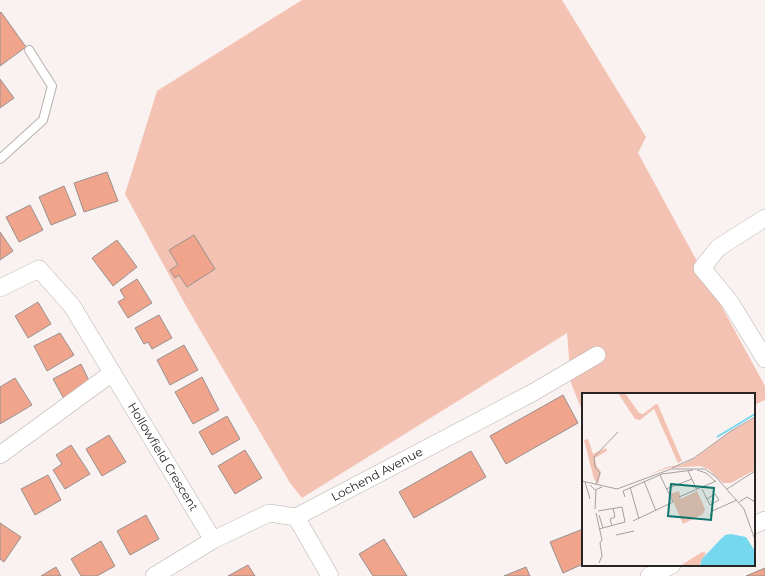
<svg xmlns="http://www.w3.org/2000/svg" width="765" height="576" viewBox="0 0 765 576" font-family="Montserrat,sans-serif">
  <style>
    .green { fill: #f3c2b3 }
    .building { fill: #f1a48c; stroke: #97918f }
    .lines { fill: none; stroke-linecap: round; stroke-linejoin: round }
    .lane-casing { stroke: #b7b0ae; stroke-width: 10 }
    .street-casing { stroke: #b7b0ae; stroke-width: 18 }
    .lane { stroke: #fff; stroke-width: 8 }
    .street { stroke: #fff; stroke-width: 17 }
    .labels { text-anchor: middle; stroke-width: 4; stroke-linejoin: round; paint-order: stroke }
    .street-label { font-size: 12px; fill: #272424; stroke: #fff }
    .inset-river { fill: none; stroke: #75d8ee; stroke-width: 2 }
    .inset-road { fill: none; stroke: #a5a09e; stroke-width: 1 }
    .view { fill: #0f766e; fill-opacity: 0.15; stroke: #0f766e; stroke-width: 2 }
    .inset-edge { fill: none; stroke: #272424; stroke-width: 2 }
  </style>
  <rect width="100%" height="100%" fill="#f9f2f0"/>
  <polygon class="green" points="302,0 562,0 646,137 638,153 765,386 765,400 754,405 754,394 583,394 583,413 571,383 567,333 302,498 290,483 186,306 125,194 157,91"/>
  <g class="building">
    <polygon points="1,12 26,47 0,66 0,13"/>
    <polygon points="0,79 14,98 0,108"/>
    <polygon points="107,172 118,201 84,212 74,183"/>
    <polygon points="64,186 76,215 51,225 39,197"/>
    <polygon points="30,205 43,230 19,242 6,217"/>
    <polygon points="0,232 13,251 0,260"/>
    <polygon points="194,235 215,269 187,287 179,275 175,278 170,270 178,265 169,250"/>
    <polygon points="117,240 137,267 113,286 92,258"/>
    <polygon points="137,279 152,303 128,318 118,302 125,298 120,290"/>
    <polygon points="38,302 51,324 28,338 15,316"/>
    <polygon points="159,315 172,338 152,349 148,342 144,344 135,328"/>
    <polygon points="60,333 74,355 47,371 34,346"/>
    <polygon points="184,345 198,370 170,385 157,360"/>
    <polygon points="81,364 91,385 64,399 53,379"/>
    <polygon points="202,377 219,410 193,424 175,392"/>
    <polygon points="15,378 32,405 0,424 0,387"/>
    <polygon points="563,395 578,423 506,464 490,436"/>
    <polygon points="227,416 240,439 212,455 199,432"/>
    <polygon points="109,435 126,462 102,476 86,449"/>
    <polygon points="71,445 90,474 65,489 53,470 62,464 56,455"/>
    <polygon points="245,450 262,478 235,494 218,466"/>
    <polygon points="471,451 486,477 414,518 399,492"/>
    <polygon points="48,475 61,500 35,515 21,489"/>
    <polygon points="146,515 159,539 130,555 117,531"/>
    <polygon points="0,523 21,537 4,562 0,559"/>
    <polygon points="583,529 583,564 563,573 550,542"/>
    <polygon points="384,539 407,576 373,576 359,554"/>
    <polygon points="101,541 115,566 97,576 81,576 71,559"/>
    <polygon points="248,565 255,576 228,576"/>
    <polygon points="56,567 61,576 41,576"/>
    <polygon points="526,567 530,576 504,576"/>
    <polygon points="765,568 765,576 746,576"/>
  </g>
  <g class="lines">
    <defs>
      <polyline id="lane" points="0,159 43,120 52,86 29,50"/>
      <g id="street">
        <polyline points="765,218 718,248 702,268 730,302 765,359"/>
        <path id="s1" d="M0 288 39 269 72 306 213 540"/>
        <polyline points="0,455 112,373"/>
        <polyline points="296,517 330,576"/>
        <polyline points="754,525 765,520"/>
        <path id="s2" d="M154 576 213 540 269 513 296 517 532 393 597 355"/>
        <polyline points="649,576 672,565"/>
      </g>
    </defs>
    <use href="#lane" class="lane-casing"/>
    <use href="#street" class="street-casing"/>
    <use href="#lane" class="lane"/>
    <use href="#street" class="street"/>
  </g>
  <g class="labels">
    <g class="street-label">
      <text dy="4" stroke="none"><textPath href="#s1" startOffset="269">Hollowfield Crescent</textPath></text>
      <text dy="4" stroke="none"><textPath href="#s2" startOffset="250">Lochend Avenue</textPath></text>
    </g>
  </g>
  <g transform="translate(582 393)">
    <rect width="173" height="173" fill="#f9f2f0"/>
    <path d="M36 0H43L57 20 61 21 74 11 76 12 100 68 96 70 72 16 58 27 53 26ZM173 25V77L149 90H141L126 76 118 73 86 75 64 83 85 74 99 72 113 65 149 38ZM6 46 11 61 24 55 25 58 13 65 14 72 19 79 16 91 12 86 2 47ZM97 98 99 106 115 98 123 116 121 121 101 131 88 101ZM120 159 124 160 117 173H98Z" fill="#f3c2b3"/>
    <path d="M149 141 164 144 173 158V173H118L120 166 136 149 143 142Z" fill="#75d8ee"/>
    <path class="inset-river" d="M135 44 173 21"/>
    <path class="inset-road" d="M90 75 112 65 149 38 173 24M115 77 124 80 134 89M106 78 115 97M0 88 35 96 89 76H123L134 84 162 116 173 147M62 88 74 118M3 89 8 106M14 91 18 80 13 74 12 64 36 39M8 92 13 97 20 94M48 94 57 126M84 96 110 86M120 96 128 112 137 107 133 101 125 106M145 96 173 78M43 104 41 98 80 81 111 77M97 104 134 88M157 109 165 104 173 109M13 116 14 97M16 118 40 114 43 129 17 136M14 120 20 147 18 150 20 163 17 170M17 122 21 135M128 124 130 118 155 107M51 128 91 109 78 82M30 133 28 126 33 124 31 115M34 142 52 138"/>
    <path class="view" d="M89 91 132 95 129 127 86 123Z"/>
    <rect width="173" height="173" class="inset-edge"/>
  </g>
</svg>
